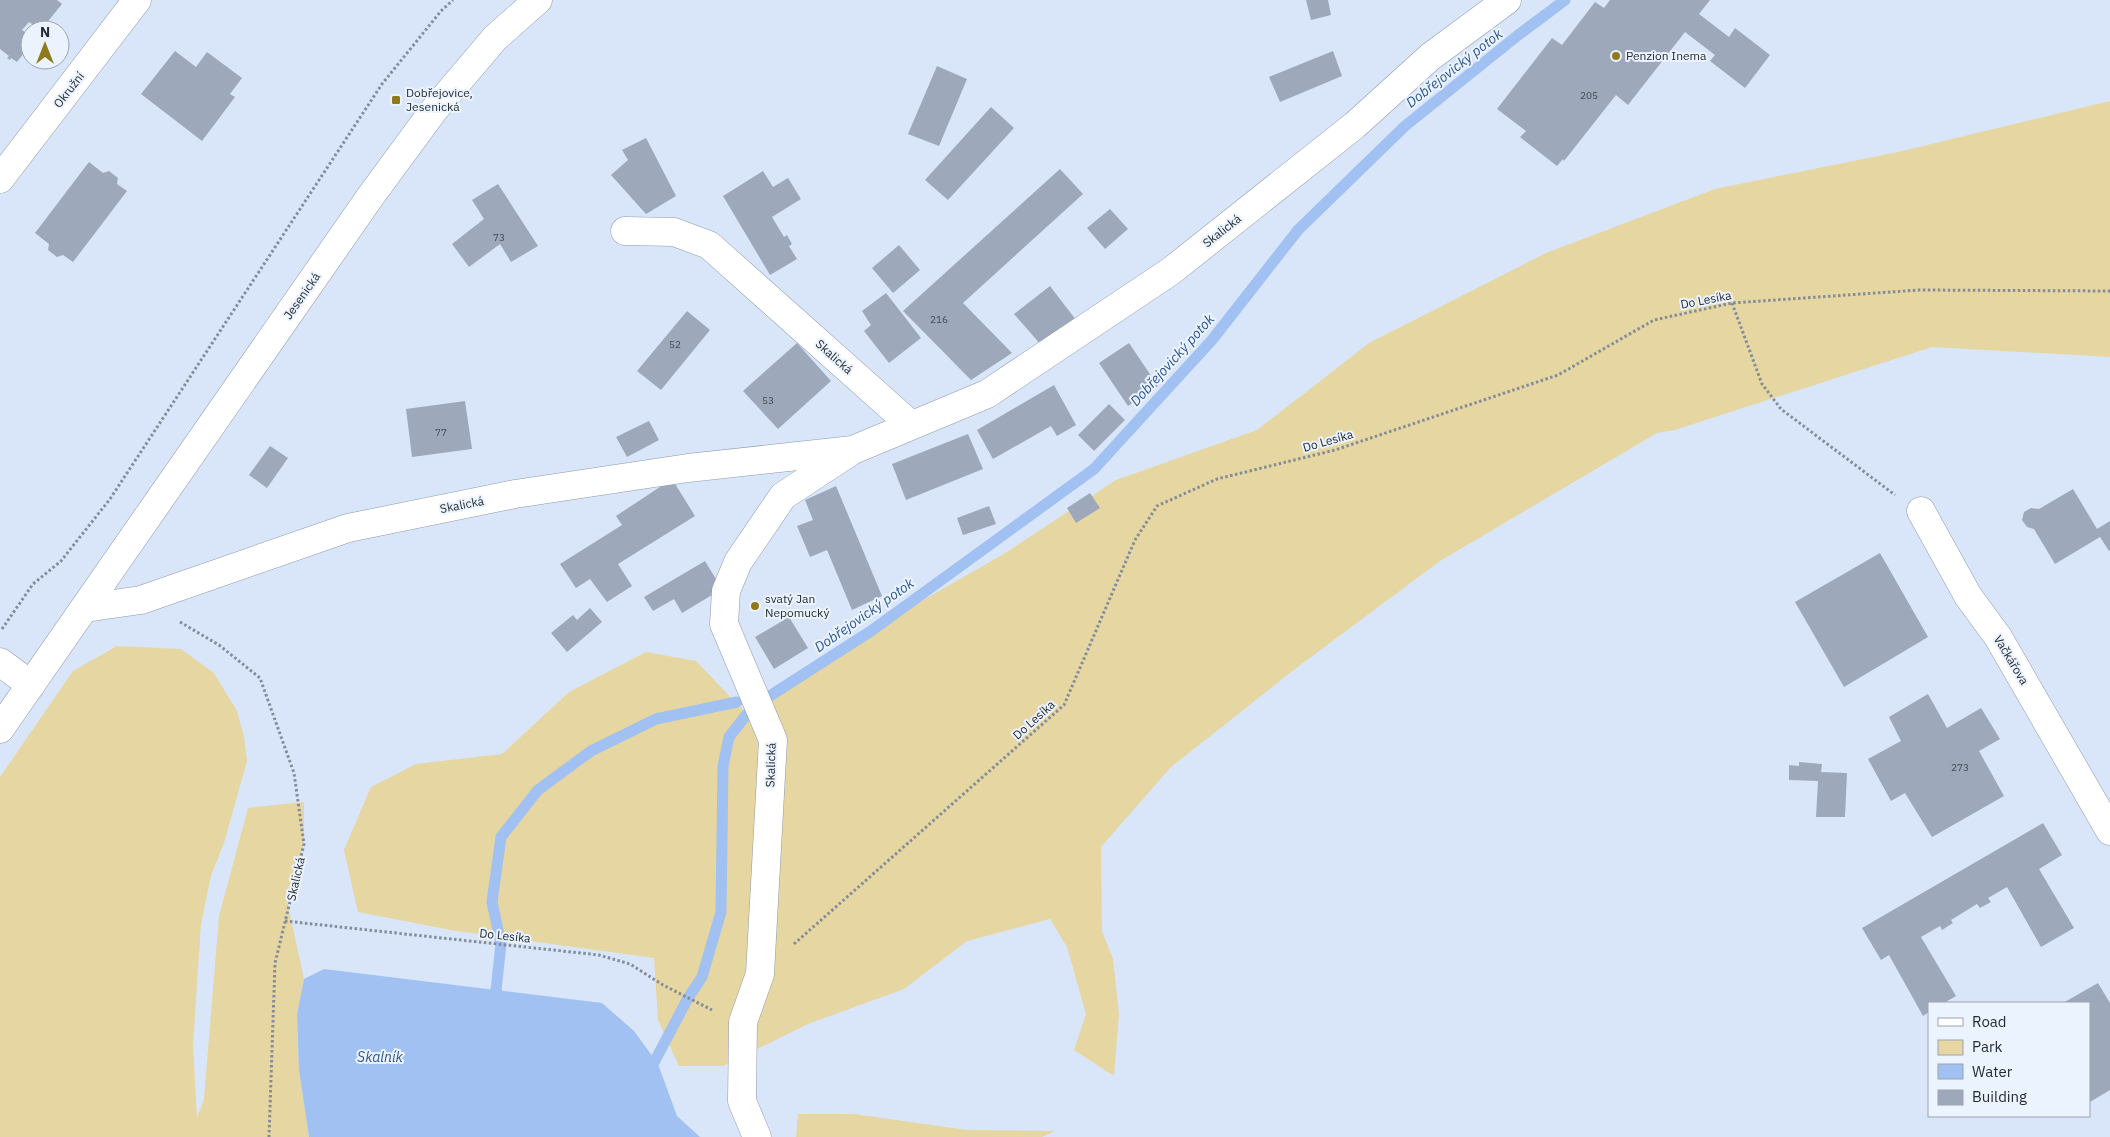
<svg xmlns="http://www.w3.org/2000/svg" width="2110" height="1137" viewBox="0 0 2110 1137" font-family="'IBM Plex Sans',sans-serif">
  <style>
    .green { fill: #e6d6a1 }
    .water { fill: #a0c1f2 }
    .lines { fill: none; stroke-linecap: round; stroke-linejoin: round }
    .stream { stroke: #a0c1f2; stroke-width: 11 }
    .building { fill: #9da9bb }
    .street-casing { stroke: #8d99ab; stroke-width: 29 }
    .secondary-casing { stroke: #8d99ab; stroke-width: 29 }
    .path { stroke: #838c99; stroke-width: 3; stroke-dasharray: 2.5 2.5; stroke-linecap: butt }
    .street { stroke: #fff; stroke-width: 28 }
    .secondary { stroke: #fff; stroke-width: 28 }
    .poi-dot { fill: #90781d; stroke: #ebf3fe; stroke-width: 2 }
    .labels { text-anchor: middle; stroke-width: 4; stroke-linejoin: round; paint-order: stroke }
    .number-label { font-size: 10px; fill: #444b55 }
    .poi-label { font-size: 12px; fill: #272c33; stroke: #ebf3fe; text-anchor: start }
    .street-label { font-size: 12px; fill: #272c33; stroke: #ebf3fe }
    .water-label { font-size: 14px; font-style: italic; fill: #2b5591; stroke: #ebf3fe }
  </style>
  <rect width="100%" height="100%" fill="#d9e6f9"/>
  <g class="green">
    <polygon points="2110,101 2110,357 1932,347 1675,430 1657,433 1440,561 1295,669 1171,767 1101,847 1102,931 1113,959 1119,1014 1114,1076 1074,1050 1086,1014 1067,947 1050,919 967,941 904,989 808,1024 723,1066 679,1066 658,1020 654,958 456,931 358,912 344,850 371,787 416,764 502,754 569,692 646,652 696,661 750,717 829,654 1002,555 1116,480 1257,430 1369,343 1546,253 1715,189 1898,152"/>
    <polygon points="117,646 181,649 214,673 237,711 244,736 247,761 224,843 211,876 201,924 193,1046 197,1118 204,1099 219,916 248,808 304,802 304,844 286,896 304,979 297,1014 299,1070 309,1137 0,1137 0,777 73,671"/>
    <polygon points="798,1114 854,1114 967,1130 1055,1131 1042,1137 796,1137"/>
  </g>
  <polygon class="water" points="324,969 602,1003 634,1031 658,1064 677,1116 700,1137 309,1137 299,1070 297,1014 304,979"/>
  <g class="lines">
    <g class="stream">
      <polyline points="765,699 871,631 1094,469 1212,340 1298,230 1405,126 1517,36 1565,0"/>
      <polyline points="501,1004 496,990 501,944 492,902 501,837 538,790 591,751 656,719 737,702"/>
      <polyline points="649,1072 688,998 702,977 721,912 723,766 729,737 747,714"/>
    </g>
  </g>
  <g class="building">
    <polygon points="0,0 57,0 62,4 41,30 29,22 22,30 30,36 30,45 17,62 11,58 10,60 7,58 9,56 0,49"/>
    <polygon points="1306,0 1328,0 1331,15 1311,20"/>
    <polygon points="1610,0 1710,0 1699,14 1729,37 1735,28 1770,55 1745,88 1710,61 1715,55 1685,32 1628,105 1616,95 1564,161 1563,159 1557,166 1520,137 1526,131 1497,109 1552,38 1562,45 1595,2 1604,8"/>
    <polygon points="175,51 196,67 207,52 242,78 230,94 235,97 202,141 141,94"/>
    <polygon points="1333,51 1342,76 1280,102 1269,77"/>
    <polygon points="937,66 967,79 939,146 908,134"/>
    <polygon points="991,107 1014,128 948,200 925,180"/>
    <polygon points="646,138 676,196 646,214 611,175 628,160 622,150"/>
    <polygon points="89,162 103,173 109,171 118,178 117,184 127,191 73,262 63,255 57,257 48,250 49,244 35,233"/>
    <polygon points="1060,169 1083,194 963,303 1012,353 971,380 903,311"/>
    <polygon points="763,171 773,187 788,178 801,199 772,217 784,237 787,235 792,244 789,246 797,259 770,275 723,196"/>
    <polygon points="498,184 538,246 511,262 500,244 469,267 452,244 484,219 472,200"/>
    <polygon points="1110,209 1128,229 1105,249 1087,228"/>
    <polygon points="899,245 920,270 893,293 872,268"/>
    <polygon points="1050,286 1076,320 1042,346 1014,314"/>
    <polygon points="886,293 921,338 889,363 864,331 871,325 862,311"/>
    <polygon points="687,311 710,330 661,390 637,371"/>
    <polygon points="797,343 831,381 778,429 743,391"/>
    <polygon points="1129,343 1158,386 1128,406 1099,363"/>
    <polygon points="1054,385 1076,425 1057,436 1051,426 993,459 977,430"/>
    <polygon points="465,401 472,449 412,457 406,409"/>
    <polygon points="1109,404 1125,420 1094,451 1078,435"/>
    <polygon points="649,421 659,440 627,457 616,437"/>
    <polygon points="968,434 983,469 906,500 892,464"/>
    <polygon points="270,446 288,458 267,488 249,475"/>
    <polygon points="672,479 695,516 618,564 632,586 607,602 590,579 576,588 560,564 622,525 616,516"/>
    <polygon points="836,486 882,596 852,610 827,550 810,557 797,526 813,520 805,500"/>
    <polygon points="2073,489 2097,529 2110,521 2110,550 2109,551 2100,537 2055,564 2034,529 2027,527 2022,520 2024,512 2031,508 2039,509"/>
    <polygon points="1090,493 1100,508 1076,523 1067,508"/>
    <polygon points="989,506 996,524 963,535 957,518"/>
    <polygon points="1880,553 1928,637 1844,687 1795,602"/>
    <polygon points="705,561 722,589 682,613 674,599 653,611 644,597"/>
    <polygon points="590,608 602,622 567,652 551,633 573,615 577,620"/>
    <polygon points="789,617 808,648 774,669 755,637"/>
    <polygon points="1928,694 1947,728 1981,708 2000,739 1979,751 2004,796 1932,837 1905,793 1891,801 1868,759 1901,741 1889,717"/>
    <polygon points="1799,762 1822,764 1821,772 1847,773 1845,817 1816,817 1818,781 1789,780 1789,765 1799,766"/>
    <polygon points="2043,823 2062,855 2039,869 2074,928 2041,947 2007,887 1988,898 1991,902 1980,908 1977,904 1951,920 1953,923 1942,930 1940,926 1921,937 1956,996 1944,1003 1929,1003 1929,1012 1923,1016 1889,955 1881,960 1862,928"/>
    <polygon points="2098,983 2110,1003 2110,1090 2090,1102 2089,1003 2063,1003"/>
  </g>
  <g class="lines">
    <defs>
      <g id="street">
        <polyline points="0,179 137,0"/>
        <polyline points="625,231 674,232 709,245 911,425"/>
        <polyline points="1921,511 1968,596 1998,637 2110,831"/>
        <polyline points="85,608 141,600 348,528 515,494 688,468 853,450 987,394 1171,271 1355,125 1430,57 1507,0"/>
        <polyline points="0,662 31,685"/>
        <polyline points="757,1137 742,1101 743,1022 760,974 773,740 724,624 726,591 738,562 783,496 850,452"/>
      </g>
      <polyline id="secondary" points="0,729 370,197 434,110 495,38 538,0"/>
    </defs>
    <use href="#street" class="street-casing"/>
    <use href="#secondary" class="secondary-casing"/>
    <g class="path">
      <polyline points="1732,303 1762,384 1781,409 1895,495"/>
      <polyline points="180,622 219,645 260,678 294,773 304,844 275,963 269,1137"/>
      <polyline points="2,629 33,584 61,561 110,499 382,84 441,11 453,0"/>
      <polyline points="285,921 599,955 630,964 663,985 712,1010"/>
      <polyline points="794,944 1064,705 1135,540 1157,506 1217,479 1335,450 1558,375 1654,320 1732,303 1919,290 2110,291"/>
    </g>
    <use href="#street" class="street"/>
    <use href="#secondary" class="secondary"/>
  </g>
  <g class="poi-dot">
    <circle cx="1616" cy="56" r="5"/>
    <rect x="391" y="95" width="10" height="10" rx="2.5"/>
    <circle cx="755" cy="606" r="5"/>
  </g>
  <g class="labels">
    <g class="number-label">
      <text x="1589" y="99">205</text>
      <text x="499" y="241">73</text>
      <text x="939" y="323">216</text>
      <text x="675" y="348">52</text>
      <text x="768" y="404">53</text>
      <text x="441" y="436">77</text>
      <text x="1960" y="771">273</text>
    </g>
    <g class="poi-label">
      <text x="1626" y="60">Penzion Inema</text>
      <text x="406" y="97">Dobřejovice,<tspan x="406" dy="14">Jesenická</tspan></text>
      <text x="765" y="603">svatý Jan<tspan x="765" dy="14">Nepomucký</tspan></text>
    </g>
    <g class="street-label">
      <text transform="translate(69 90) rotate(-52)" y="4">Okružní</text>
      <text transform="translate(1222 231) rotate(-38)" y="4">Skalická</text>
      <text transform="translate(302 296) rotate(-55)" y="4">Jesenická</text>
      <text transform="translate(1706 300) rotate(-11)" y="4">Do Lesíka</text>
      <text transform="translate(834 357) rotate(42)" y="4">Skalická</text>
      <text transform="translate(1328 441) rotate(-16)" y="4">Do Lesíka</text>
      <text transform="translate(462 505) rotate(-11)" y="4">Skalická</text>
      <text transform="translate(2011 660) rotate(59)" y="4">Vačkářova</text>
      <text transform="translate(1034 720) rotate(-42)" y="4">Do Lesíka</text>
      <text transform="translate(771 765) rotate(-88)" y="4">Skalická</text>
      <text transform="translate(296 879) rotate(-77)" y="4">Skalická</text>
      <text transform="translate(505 936) rotate(6)" y="4">Do Lesíka</text>
    </g>
    <g class="water-label">
      <text transform="translate(1454 68) rotate(-38)" y="5">Dobřejovický potok</text>
      <text transform="translate(1172 360) rotate(-48)" y="5">Dobřejovický potok</text>
      <text transform="translate(864 615) rotate(-35)" y="5">Dobřejovický potok</text>
      <text x="380" y="1062">Skalník</text>
    </g>
  </g>
  <rect x="1928" y="1002" width="162" height="115" fill="#ebf3fe" stroke="#9da3ad"/>
  <rect x="1938" y="1018" width="25" height="8" fill="#ffffff" stroke="#9da3ad"/>
  <text x="1972" y="1027" font-size="15" fill="#272c33">Road</text>
  <rect x="1938" y="1040" width="25" height="15" fill="#e6d6a1" stroke="#9da3ad"/>
  <text x="1972" y="1052" font-size="15" fill="#272c33">Park</text>
  <rect x="1938" y="1064" width="25" height="15" fill="#a0c1f2" stroke="#9da3ad"/>
  <text x="1972" y="1077" font-size="15" fill="#272c33">Water</text>
  <rect x="1938" y="1090" width="25" height="15" fill="#9da9bb" stroke="#9da3ad"/>
  <text x="1972" y="1102" font-size="15" fill="#272c33">Building</text>
  <g transform="translate(45 45)"><circle r="24" fill="#ebf3fe" stroke="#9da3ad"/>
  <path d="M0-4L9 19L0 12L-9 19Z" fill="#90781d"/>
  <text y="-8" font-size="14" font-weight="bold" text-anchor="middle" fill="#272c33">N</text>
  </g>
</svg>
